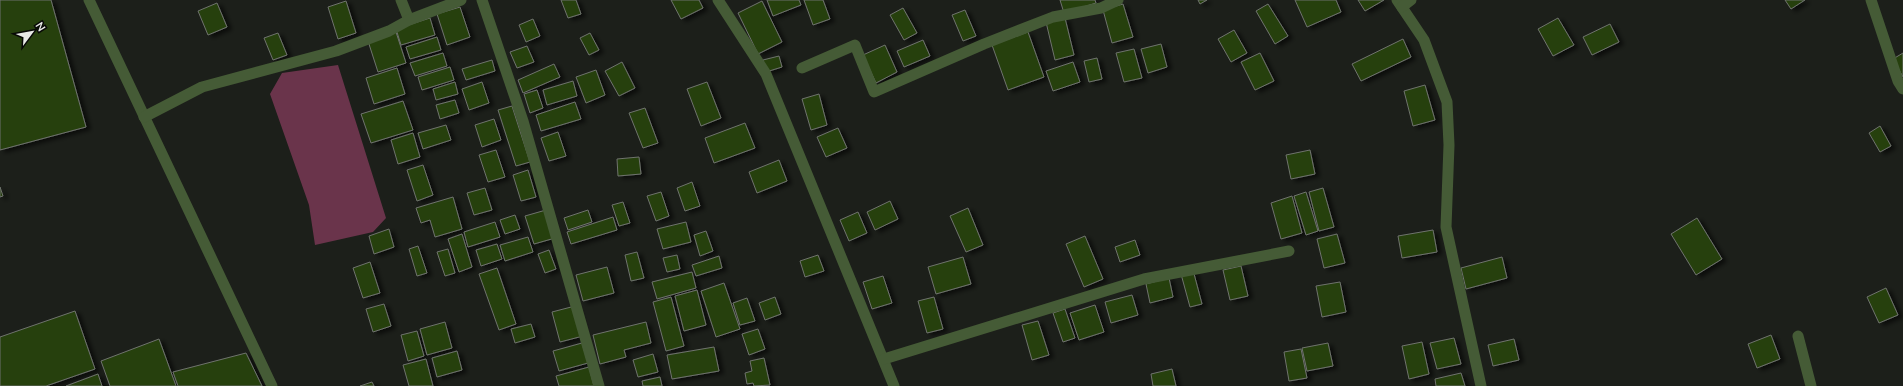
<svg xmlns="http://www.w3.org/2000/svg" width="1903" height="386" viewBox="0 0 1903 386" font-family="Mulish,sans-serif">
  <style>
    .water { fill: #6a344b }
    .building { fill: #253f0e; stroke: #6f736d; filter: url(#shadow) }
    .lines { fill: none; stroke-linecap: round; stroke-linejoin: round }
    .minor { stroke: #455b36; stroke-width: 11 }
  </style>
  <defs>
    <filter id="shadow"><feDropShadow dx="4.5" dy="2.5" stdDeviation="2" flood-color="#0009"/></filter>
  </defs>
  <rect width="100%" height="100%" fill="#1c1f1a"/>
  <polygon class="water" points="338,65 386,218 373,232 315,245 309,205 270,94 282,73"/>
  <g class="building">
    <polygon points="0,0 51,0 86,127 0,150"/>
    <polygon points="561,0 576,0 581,14 568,18"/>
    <polygon points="671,0 699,0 703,8 681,19"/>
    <polygon points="767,0 799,0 801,5 773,16"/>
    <polygon points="804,0 823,0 830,19 813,25"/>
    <polygon points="1060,0 1095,0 1096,3 1064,13"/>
    <polygon points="1198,0 1207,0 1200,4"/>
    <polygon points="1295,0 1336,0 1341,12 1307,27"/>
    <polygon points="1358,0 1384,0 1365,11"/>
    <polygon points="1785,0 1805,0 1791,9"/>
    <polygon points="346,1 356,33 338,39 328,7"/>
    <polygon points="762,1 782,42 758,54 738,13"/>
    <polygon points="217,3 227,27 208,35 198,11"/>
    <polygon points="1123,4 1133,37 1112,43 1103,10"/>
    <polygon points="1268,4 1288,36 1275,44 1256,11"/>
    <polygon points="460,7 470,37 447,45 437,14"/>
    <polygon points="903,8 917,33 904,40 890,15"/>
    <polygon points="965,10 976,36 963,41 952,15"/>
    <polygon points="430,18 435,35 401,45 396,29"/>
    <polygon points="1065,18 1074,55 1055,60 1046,22"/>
    <polygon points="1558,18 1574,45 1553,56 1538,29"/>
    <polygon points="533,19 540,36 526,42 519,25"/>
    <polygon points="1610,24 1619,42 1592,55 1583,37"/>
    <polygon points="1234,30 1247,53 1231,62 1218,39"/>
    <polygon points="396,32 406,63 378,72 368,41"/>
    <polygon points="1028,32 1044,77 1008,90 992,45"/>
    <polygon points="278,33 287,55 273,60 264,38"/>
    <polygon points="590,33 599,50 589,55 580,38"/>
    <polygon points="437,37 441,50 410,59 406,47"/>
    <polygon points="1403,39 1411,57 1361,81 1352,64"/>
    <polygon points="923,40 930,56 904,67 897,51"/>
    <polygon points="1161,44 1167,67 1148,73 1141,49"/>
    <polygon points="885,45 897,72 876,83 863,55"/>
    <polygon points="527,46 534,62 517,68 510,52"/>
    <polygon points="1134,49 1142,78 1124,82 1116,53"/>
    <polygon points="443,53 447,66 415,76 410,63"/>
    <polygon points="1260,53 1274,81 1255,90 1241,62"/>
    <polygon points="1903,53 1903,77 1893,59"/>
    <polygon points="779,56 782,67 766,72 763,60"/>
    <polygon points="1097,58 1102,79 1089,82 1084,61"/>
    <polygon points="492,60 495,71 466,80 462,69"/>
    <polygon points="622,62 635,88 619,96 605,71"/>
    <polygon points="1073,62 1080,82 1053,91 1046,71"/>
    <polygon points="554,64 560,77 523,93 518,80"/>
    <polygon points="450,67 454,80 422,90 418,77"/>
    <polygon points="397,68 405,94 374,104 366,78"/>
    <polygon points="596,70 605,95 586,103 576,77"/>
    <polygon points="573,81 577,96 547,105 543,90"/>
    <polygon points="455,82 458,94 436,100 433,89"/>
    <polygon points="482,82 489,103 469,110 462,89"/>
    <polygon points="707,82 721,118 701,126 687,89"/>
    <polygon points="1425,85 1435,120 1413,126 1404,91"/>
    <polygon points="537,90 543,108 530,113 524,94"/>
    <polygon points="819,94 827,125 811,130 802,99"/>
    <polygon points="455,100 459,113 440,119 436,105"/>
    <polygon points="403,101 413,130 371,143 361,114"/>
    <polygon points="575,102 581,119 541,131 536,115"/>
    <polygon points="512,106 530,162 516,166 498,110"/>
    <polygon points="645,108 658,143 643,148 629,113"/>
    <polygon points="494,119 501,140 482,147 475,125"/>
    <polygon points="745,123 755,148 714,163 705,138"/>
    <polygon points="446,125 451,140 423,149 418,133"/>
    <polygon points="1880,126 1891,146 1880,152 1869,133"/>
    <polygon points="838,128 847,148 826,157 817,137"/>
    <polygon points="558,132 566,156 549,161 541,138"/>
    <polygon points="413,133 420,157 398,164 391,140"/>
    <polygon points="496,150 505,177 488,182 479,155"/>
    <polygon points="1310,150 1315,174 1291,179 1286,155"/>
    <polygon points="639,157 641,174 618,176 617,159"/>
    <polygon points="779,160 787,181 757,193 749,172"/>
    <polygon points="423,165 433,195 417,201 407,170"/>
    <polygon points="528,170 536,197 521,201 513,175"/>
    <polygon points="692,182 700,206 685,211 677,188"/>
    <polygon points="0,187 3,196 0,197"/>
    <polygon points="485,188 492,210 474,215 467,193"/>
    <polygon points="1323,188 1334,227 1319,231 1309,192"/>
    <polygon points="661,192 669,216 656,221 647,196"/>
    <polygon points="1306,192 1318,231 1306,235 1294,196"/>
    <polygon points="1292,196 1302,233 1281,239 1271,203"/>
    <polygon points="453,197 462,229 435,237 430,220 421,223 416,208"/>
    <polygon points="890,201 898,219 875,230 867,212"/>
    <polygon points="623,202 630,223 619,226 612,205"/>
    <polygon points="968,208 983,245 966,252 950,216"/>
    <polygon points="546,210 555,238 534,244 525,216"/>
    <polygon points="588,210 592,222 568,230 564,218"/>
    <polygon points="858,212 867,233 849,241 840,220"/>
    <polygon points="515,215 520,229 505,234 500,220"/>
    <polygon points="613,217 617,230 571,244 567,232"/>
    <polygon points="1697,218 1722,259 1696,275 1671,234"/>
    <polygon points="495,222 500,237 468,247 464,232"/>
    <polygon points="686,222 691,242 663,249 657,229"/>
    <polygon points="389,229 394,247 374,254 369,236"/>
    <polygon points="1433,230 1437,252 1402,258 1398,236"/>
    <polygon points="706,231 713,251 700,256 694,235"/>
    <polygon points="462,234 472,267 459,272 448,239"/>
    <polygon points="1337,234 1345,263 1324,268 1317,239"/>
    <polygon points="1085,236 1103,279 1084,287 1066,244"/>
    <polygon points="528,237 533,252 505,261 500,245"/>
    <polygon points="1135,240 1140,255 1120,262 1115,247"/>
    <polygon points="497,244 502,259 481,266 476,250"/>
    <polygon points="418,246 427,273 417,276 409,249"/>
    <polygon points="448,249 455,273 445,276 437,252"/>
    <polygon points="549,250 556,269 545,273 538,254"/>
    <polygon points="637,252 644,278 631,281 625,255"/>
    <polygon points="677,255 680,269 667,272 663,258"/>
    <polygon points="818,255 824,271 805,277 800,261"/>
    <polygon points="719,256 722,268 696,276 692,265"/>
    <polygon points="963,257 971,284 936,294 928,267"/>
    <polygon points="1502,257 1507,278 1466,289 1461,268"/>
    <polygon points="370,262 380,293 363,298 353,268"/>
    <polygon points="1241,266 1248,296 1230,300 1223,270"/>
    <polygon points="607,267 614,293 583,301 576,275"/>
    <polygon points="497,268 516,324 499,330 479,274"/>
    <polygon points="1193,270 1202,304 1190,307 1181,274"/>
    <polygon points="692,272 696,288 657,299 652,282"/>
    <polygon points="883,276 892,303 872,309 863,282"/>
    <polygon points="1169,278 1173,297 1150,303 1146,284"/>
    <polygon points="1340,282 1346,312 1322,317 1316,286"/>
    <polygon points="724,283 740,329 716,337 701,291"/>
    <polygon points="1886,288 1898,315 1879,323 1867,297"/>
    <polygon points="697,290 706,325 684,331 675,296"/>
    <polygon points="1132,295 1138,315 1111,323 1105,302"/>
    <polygon points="671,297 684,346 666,351 653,302"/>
    <polygon points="775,297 781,314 765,320 759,303"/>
    <polygon points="934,297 943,329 927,333 918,301"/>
    <polygon points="747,298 755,321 740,325 733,303"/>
    <polygon points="384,304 391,326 373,332 366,309"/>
    <polygon points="1095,305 1104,332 1079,340 1070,313"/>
    <polygon points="575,306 583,336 560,342 552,312"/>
    <polygon points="1065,309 1075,338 1063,342 1053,313"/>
    <polygon points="75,311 95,369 46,386 0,386 0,337"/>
    <polygon points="1038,321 1049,355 1032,360 1022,325"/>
    <polygon points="445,322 452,348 427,355 420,329"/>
    <polygon points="646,322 651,343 624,350 626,357 600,364 593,335"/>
    <polygon points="531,324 535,337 515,343 511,329"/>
    <polygon points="758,329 765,349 749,355 742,334"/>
    <polygon points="417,331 424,356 408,361 401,335"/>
    <polygon points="1771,335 1780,359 1757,368 1748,344"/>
    <polygon points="1454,338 1461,364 1437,369 1430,343"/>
    <polygon points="159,339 176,386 110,386 101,361"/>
    <polygon points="1514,339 1519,360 1493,366 1488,345"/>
    <polygon points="1422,342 1429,374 1409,379 1402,346"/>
    <polygon points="582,343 588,363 559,371 553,351"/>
    <polygon points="1328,343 1333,366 1307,371 1302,348"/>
    <polygon points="714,347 719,371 672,379 667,355"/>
    <polygon points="1301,349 1307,378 1289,381 1284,352"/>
    <polygon points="457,351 462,370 437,377 432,358"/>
    <polygon points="246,353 262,386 178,386 173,372"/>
    <polygon points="653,354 658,372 638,377 633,360"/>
    <polygon points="764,358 770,385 754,386 753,383 747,384 745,373 752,371 750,361"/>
    <polygon points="426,359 433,386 409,386 403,365"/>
    <polygon points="589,367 594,386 559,386 556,376"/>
    <polygon points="1172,369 1176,386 1153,386 1151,374"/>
    <polygon points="1461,373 1465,386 1436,386 1435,379"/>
    <polygon points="98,374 102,386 66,386"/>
    <polygon points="660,377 662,386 643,386 642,381"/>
    <polygon points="372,382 374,386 360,386"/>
  </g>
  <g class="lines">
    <g class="minor">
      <polyline points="89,0 272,386"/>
      <polyline points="401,0 409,20"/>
      <polyline points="482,0 523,121 599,386"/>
      <polyline points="718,0 766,74 894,386"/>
      <polyline points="1397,0 1424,40 1447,102 1449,145 1446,227 1481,386"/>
      <polyline points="1871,0 1898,81 1903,89"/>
      <polyline points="1402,7 1411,0"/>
      <polyline points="802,68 855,45 874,92 984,44 1053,17 1101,8 1118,0"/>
      <polyline points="144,117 202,87 336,51 389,31 409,20 461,0"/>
      <polyline points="1798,336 1811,386"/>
      <polyline points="884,359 1144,279 1289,251"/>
    </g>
  </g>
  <g transform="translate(32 32) rotate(58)" stroke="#070806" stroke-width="3" paint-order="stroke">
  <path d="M0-3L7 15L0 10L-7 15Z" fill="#e8eae6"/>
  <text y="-6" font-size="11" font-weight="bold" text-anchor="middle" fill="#e8eae6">N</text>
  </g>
</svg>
